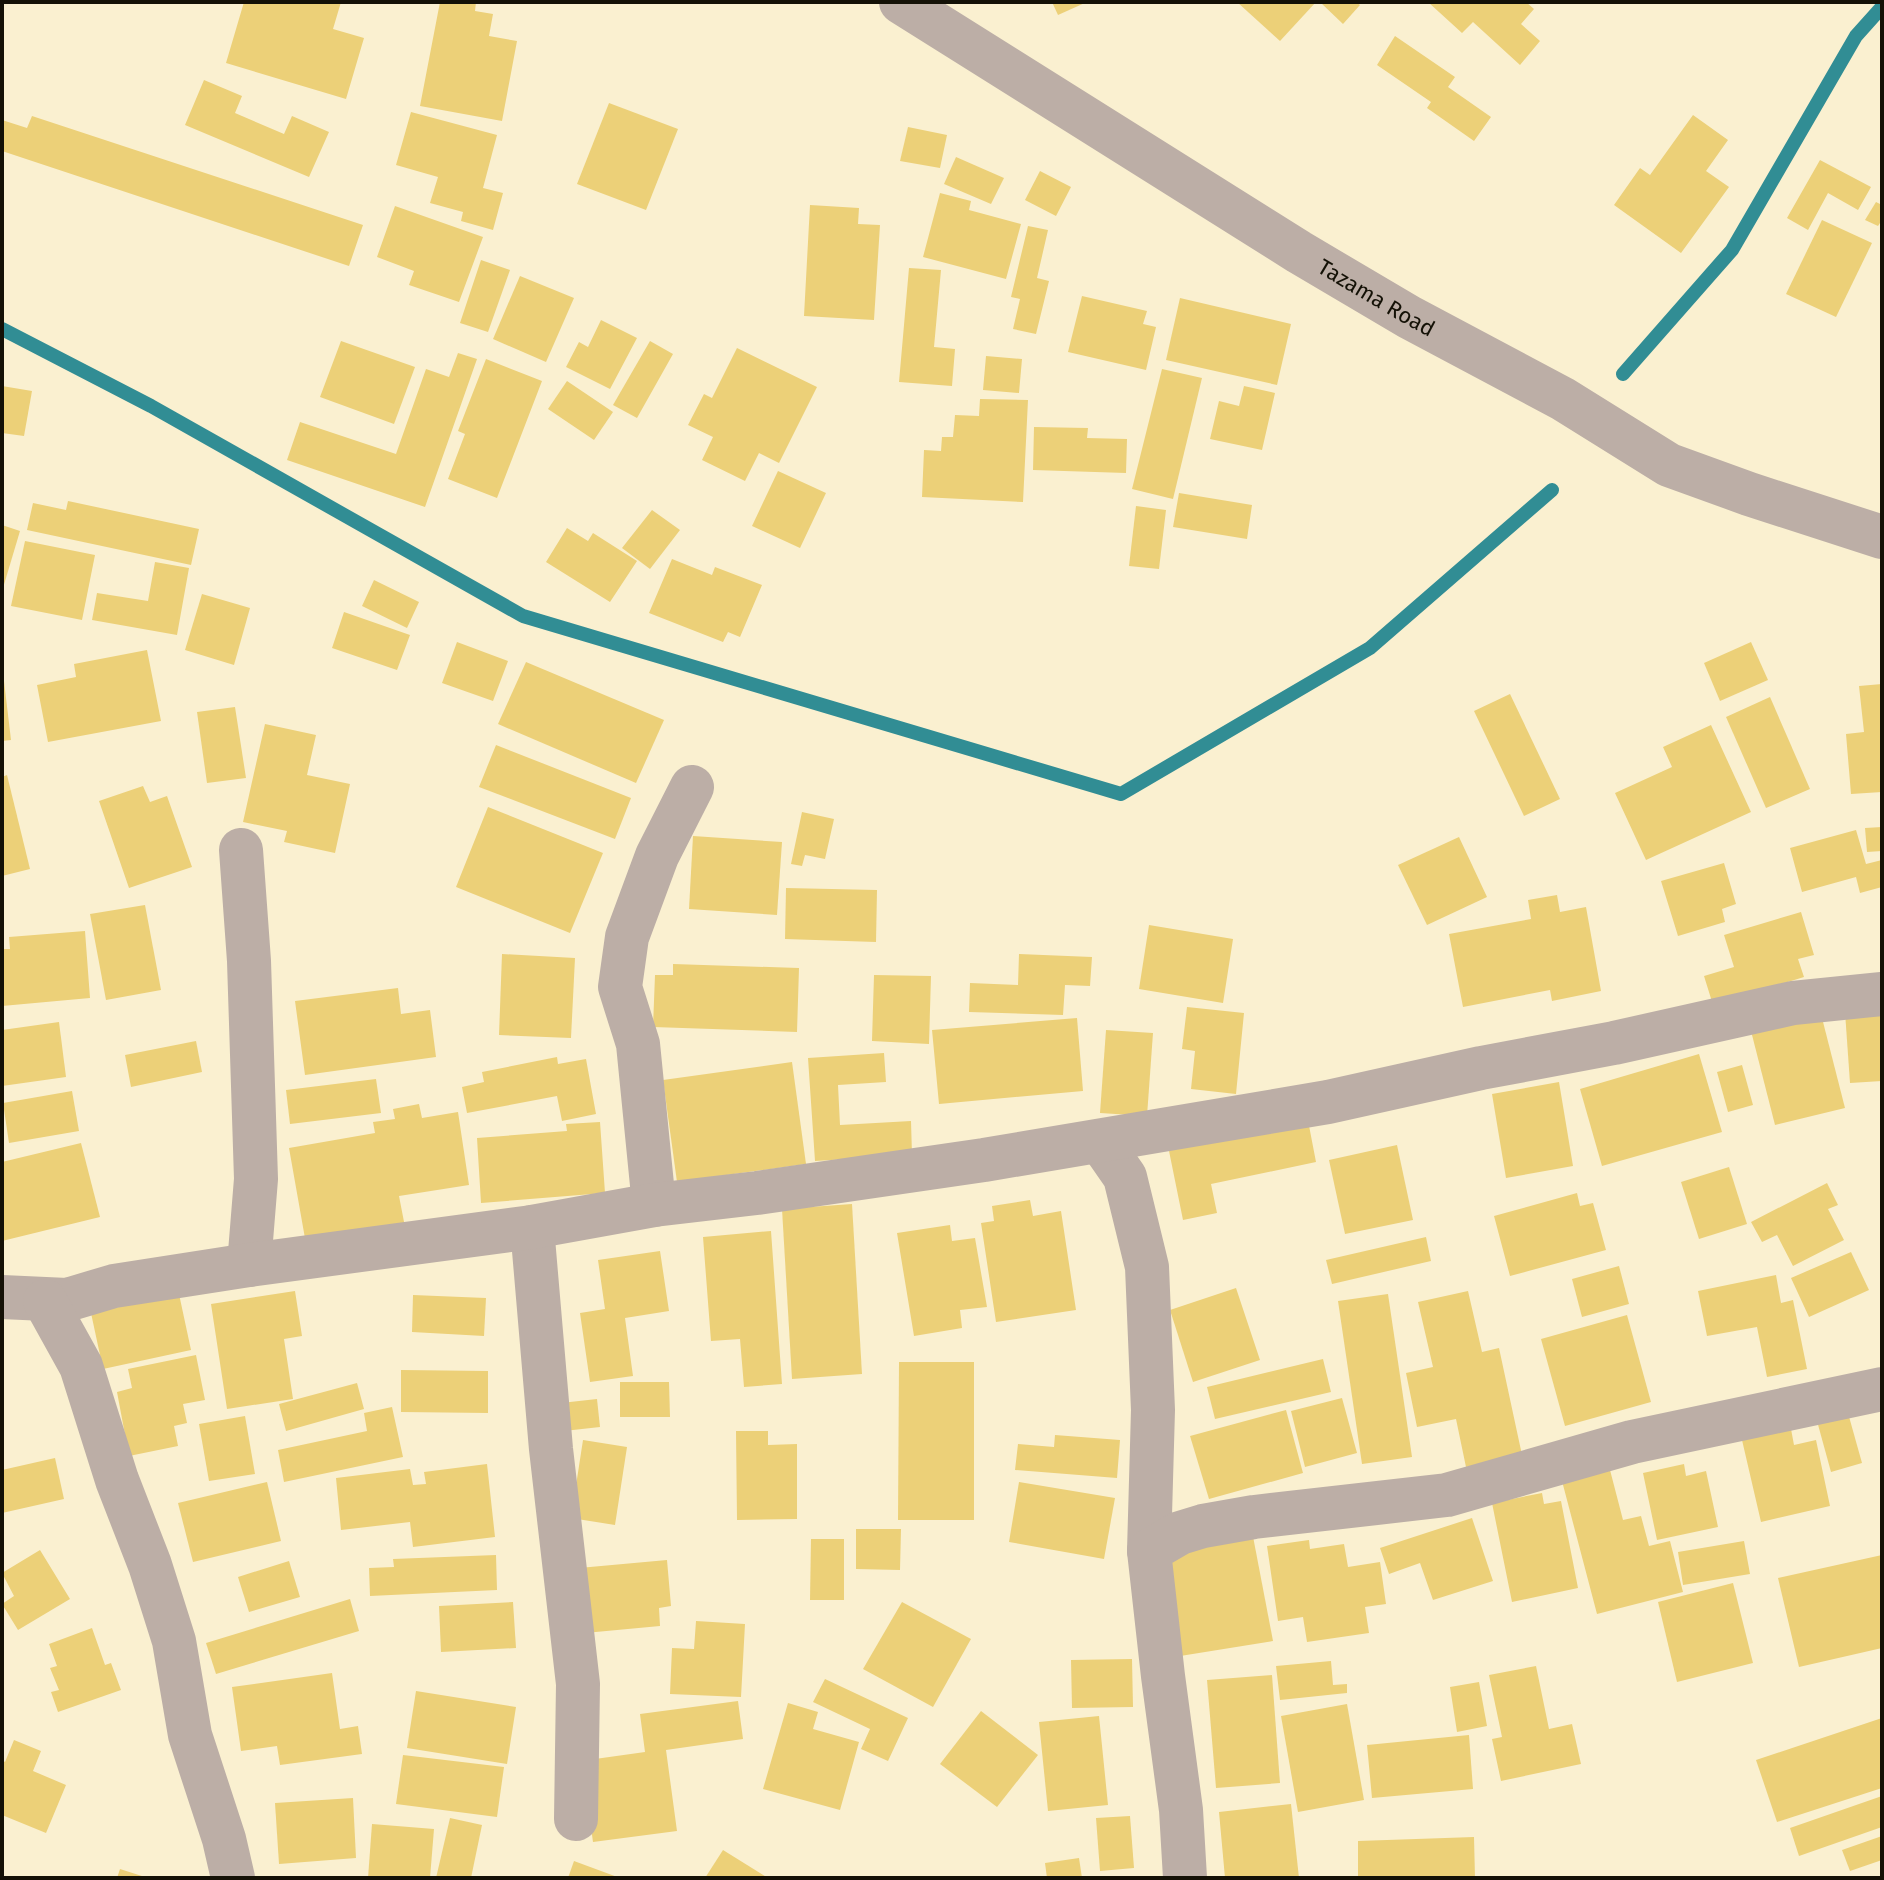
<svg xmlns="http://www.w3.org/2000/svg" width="1884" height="1880" viewBox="0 0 1884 1880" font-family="'Fira Sans',sans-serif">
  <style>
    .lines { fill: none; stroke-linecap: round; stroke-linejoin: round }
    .stream { stroke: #318d94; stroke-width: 14 }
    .building { fill: #ecd078 }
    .minor { stroke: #bcaea6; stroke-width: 44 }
    .labels { text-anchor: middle; stroke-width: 6; stroke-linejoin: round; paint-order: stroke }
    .street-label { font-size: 22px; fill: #141106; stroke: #faf0d0 }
  </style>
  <rect width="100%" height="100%" fill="#faf0d0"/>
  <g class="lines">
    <g class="stream">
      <polyline points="2,329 151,406 523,616 1121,794 1370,648 1552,490"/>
      <polyline points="1623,374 1732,250 1856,36 1882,7"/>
    </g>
  </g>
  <g class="building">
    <polygon points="244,2 341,2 333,29 364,38 346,99 226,63"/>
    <polygon points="440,2 476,2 475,11 493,14 489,36 517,41 502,121 420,106"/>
    <polygon points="1052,2 1087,2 1058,15"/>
    <polygon points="1237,2 1316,2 1280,41"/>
    <polygon points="1320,2 1356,2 1360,5 1343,24"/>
    <polygon points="1428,2 1526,2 1534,9 1521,24 1540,41 1520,65 1473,22 1462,33"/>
    <polygon points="1395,36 1455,77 1448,87 1491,117 1474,141 1427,108 1431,102 1377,65"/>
    <polygon points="204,80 242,96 235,113 284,134 292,116 329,132 309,177 185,125"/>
    <polygon points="609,103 678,129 646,210 577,184"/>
    <polygon points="411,112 497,135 483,188 503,193 493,230 461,221 463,212 430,203 438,177 396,165"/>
    <polygon points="1693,115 1728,140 1706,171 1729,187 1681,253 1614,205 1640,168 1650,175"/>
    <polygon points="32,116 363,225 349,266 2,151 2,120 27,128"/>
    <polygon points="908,127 947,135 940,168 900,161"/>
    <polygon points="956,157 1004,178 991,204 944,184"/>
    <polygon points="1820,160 1871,187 1858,210 1828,193 1808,230 1787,218"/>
    <polygon points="1040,171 1071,187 1056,216 1025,200"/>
    <polygon points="940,193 971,201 969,210 1021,224 1006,279 923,257"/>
    <polygon points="1876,202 1882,205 1882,220 1878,226 1865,220"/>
    <polygon points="810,205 859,208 858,224 880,225 874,320 804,316"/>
    <polygon points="395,206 483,237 459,302 409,285 414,271 377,257"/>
    <polygon points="1822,220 1872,243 1836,317 1786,294"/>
    <polygon points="1028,226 1048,230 1037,278 1049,281 1036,334 1013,329 1020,299 1011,297"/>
    <polygon points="481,260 510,270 488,332 460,323"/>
    <polygon points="909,268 941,270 934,347 955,349 952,386 899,382"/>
    <polygon points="520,276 574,298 546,362 493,339"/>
    <polygon points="1082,296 1147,311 1143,324 1156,327 1146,370 1068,352"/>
    <polygon points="1180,298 1291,324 1277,385 1166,360"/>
    <polygon points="601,320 637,338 610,389 566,367 579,342 588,347"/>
    <polygon points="341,341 415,367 394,424 320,397"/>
    <polygon points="650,341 673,354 637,418 613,405"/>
    <polygon points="737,348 817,387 779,463 759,453 745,481 702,460 713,437 688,425 704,394 712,398"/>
    <polygon points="458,353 477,359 425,507 287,460 300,422 396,454 426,369 449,377"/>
    <polygon points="986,356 1022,359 1019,393 983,390"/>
    <polygon points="486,359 542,381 497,498 448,479 465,434 458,431"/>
    <polygon points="1162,369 1202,378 1173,499 1132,489"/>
    <polygon points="567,381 613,412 594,440 548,409"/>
    <polygon points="2,386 32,391 24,436 2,433"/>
    <polygon points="1244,386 1275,393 1262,450 1210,439 1219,401 1239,406"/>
    <polygon points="980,399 1028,400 1023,502 922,497 924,450 941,451 942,437 953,437 955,415 979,416"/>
    <polygon points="1034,427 1088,428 1087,438 1127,439 1126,473 1033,470"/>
    <polygon points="778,471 826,493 800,548 752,526"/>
    <polygon points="1179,493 1252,505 1247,539 1173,527"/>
    <polygon points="68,501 199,529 191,565 27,530 33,503 66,510"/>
    <polygon points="1136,506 1166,510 1159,569 1129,566"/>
    <polygon points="652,510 680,530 650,569 622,548"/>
    <polygon points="2,525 20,531 3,588 2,588"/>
    <polygon points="567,528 588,541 593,533 637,561 610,602 546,562"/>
    <polygon points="25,541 95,555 82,620 11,606"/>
    <polygon points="672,559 712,575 715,567 762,585 740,637 728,632 723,642 649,613"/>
    <polygon points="155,562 189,568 177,635 92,620 97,593 148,601"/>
    <polygon points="374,580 419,602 407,628 362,606"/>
    <polygon points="202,594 250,608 234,665 185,650"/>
    <polygon points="344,612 410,635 397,670 332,648"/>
    <polygon points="457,642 508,661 493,701 442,683"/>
    <polygon points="1751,642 1768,680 1720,701 1704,663"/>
    <polygon points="147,650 161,721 48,742 37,685 76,677 74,664"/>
    <polygon points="526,662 664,720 636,783 498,724"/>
    <polygon points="2,681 4,681 11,740 2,741"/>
    <polygon points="1882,684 1882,792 1851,794 1846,734 1864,732 1859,686"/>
    <polygon points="1510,694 1560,799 1524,816 1474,711"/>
    <polygon points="1770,697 1810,789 1766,808 1726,717"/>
    <polygon points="235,707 246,778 207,783 197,712"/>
    <polygon points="265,724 316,735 307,775 350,784 335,853 284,842 287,831 243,822"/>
    <polygon points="1711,725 1751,812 1646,860 1615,793 1672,767 1663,747"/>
    <polygon points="496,745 631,798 615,839 479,787"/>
    <polygon points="7,775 30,869 2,876 2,777"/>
    <polygon points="143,786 150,802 167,796 192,867 129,888 99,801"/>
    <polygon points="488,807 603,853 570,933 456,887"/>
    <polygon points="802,812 834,819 825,859 805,855 802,866 791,864"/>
    <polygon points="1882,827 1882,851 1867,852 1865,828"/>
    <polygon points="1856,830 1866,864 1882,860 1882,887 1860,893 1856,877 1802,892 1790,848"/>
    <polygon points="693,836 782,842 777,915 689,909"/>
    <polygon points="1459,837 1487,897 1427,925 1398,865"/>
    <polygon points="1724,863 1736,904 1722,909 1725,922 1678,936 1661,881"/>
    <polygon points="786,888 877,890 876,942 785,939"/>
    <polygon points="1557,895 1560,912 1586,907 1601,991 1552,1001 1550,990 1463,1007 1449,934 1531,919 1528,900"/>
    <polygon points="145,905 161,990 106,1000 90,914"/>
    <polygon points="1801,912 1814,955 1798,959 1804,977 1713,1005 1704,976 1734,967 1724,935"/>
    <polygon points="1149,925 1233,939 1223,1003 1139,989"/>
    <polygon points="85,931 90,998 2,1006 2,949 10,949 9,937"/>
    <polygon points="502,954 575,958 571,1038 499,1035"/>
    <polygon points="1019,954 1092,957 1090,986 1065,985 1063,1015 969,1012 970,983 1018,985"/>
    <polygon points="673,964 799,968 797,1032 653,1027 655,975 673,975"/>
    <polygon points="874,975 931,976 929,1044 872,1041"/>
    <polygon points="398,988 401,1014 430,1010 436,1057 305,1075 295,1001"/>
    <polygon points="1187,1007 1244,1013 1236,1094 1191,1089 1195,1051 1182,1049"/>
    <polygon points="1882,1010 1882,1081 1850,1083 1845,1012"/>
    <polygon points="1821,1014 1845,1108 1775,1125 1751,1031"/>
    <polygon points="1077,1018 1083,1091 939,1104 932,1030"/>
    <polygon points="59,1022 66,1077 2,1086 2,1030"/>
    <polygon points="1106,1030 1153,1033 1147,1116 1100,1113"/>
    <polygon points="196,1041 202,1072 131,1087 125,1055"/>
    <polygon points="884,1053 886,1082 838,1085 840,1125 911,1121 912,1155 815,1161 808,1058"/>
    <polygon points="1699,1054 1722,1132 1602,1166 1580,1089"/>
    <polygon points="557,1057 558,1064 586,1059 596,1114 562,1121 557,1096 467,1113 462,1087 484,1082 482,1072"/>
    <polygon points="792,1062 806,1164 677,1182 663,1080"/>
    <polygon points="1742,1065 1753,1105 1728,1112 1717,1072"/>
    <polygon points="376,1079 381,1113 290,1124 286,1090"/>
    <polygon points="1559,1082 1573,1166 1506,1178 1492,1094"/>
    <polygon points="72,1091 79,1131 9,1143 3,1103"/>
    <polygon points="419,1104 422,1118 458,1112 469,1185 399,1196 405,1227 306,1244 289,1148 375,1133 373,1122 395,1119 393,1109"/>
    <polygon points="1306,1110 1316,1162 1211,1184 1217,1213 1183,1220 1168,1146"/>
    <polygon points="600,1122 605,1193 481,1203 477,1138 567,1131 566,1124"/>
    <polygon points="81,1143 100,1217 2,1241 2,1162"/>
    <polygon points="1397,1145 1413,1220 1345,1234 1329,1160"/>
    <polygon points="1729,1167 1747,1224 1699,1239 1681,1182"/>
    <polygon points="1827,1183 1838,1205 1828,1209 1844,1240 1793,1266 1777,1235 1762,1242 1751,1222"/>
    <polygon points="1577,1193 1580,1206 1593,1203 1606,1250 1510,1276 1494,1216"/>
    <polygon points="1030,1200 1033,1216 1061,1211 1076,1310 996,1322 981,1223 994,1221 992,1206"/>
    <polygon points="852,1204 862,1374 792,1379 782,1209"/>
    <polygon points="950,1225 952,1241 975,1238 987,1307 960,1310 962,1328 914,1336 897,1233"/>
    <polygon points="771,1231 782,1384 744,1387 740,1339 711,1341 703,1237"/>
    <polygon points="1426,1237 1431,1261 1332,1284 1326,1260"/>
    <polygon points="660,1251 669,1311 625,1318 633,1376 590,1382 580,1313 605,1309 598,1260"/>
    <polygon points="1851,1252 1869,1290 1809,1317 1791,1278"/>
    <polygon points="1619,1266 1629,1304 1582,1317 1572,1279"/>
    <polygon points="1776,1275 1781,1303 1793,1300 1807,1369 1767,1377 1757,1327 1707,1336 1698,1291"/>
    <polygon points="1236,1288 1260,1360 1193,1382 1170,1310"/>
    <polygon points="295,1291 302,1336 284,1339 293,1399 227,1409 211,1304"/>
    <polygon points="1468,1291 1482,1352 1499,1348 1522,1455 1466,1467 1456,1419 1417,1427 1406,1373 1433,1367 1418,1302"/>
    <polygon points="179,1294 191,1350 103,1369 91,1313"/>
    <polygon points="1388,1294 1412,1457 1362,1464 1338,1301"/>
    <polygon points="413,1295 486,1298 484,1336 412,1332"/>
    <polygon points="1627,1315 1651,1402 1565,1426 1541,1339"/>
    <polygon points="196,1355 205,1400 183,1404 187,1423 174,1426 178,1446 129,1456 117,1392 132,1388 128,1369"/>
    <polygon points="1323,1359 1331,1392 1215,1419 1207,1387"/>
    <polygon points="899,1362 974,1362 974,1520 898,1520"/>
    <polygon points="401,1370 488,1371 488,1413 401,1412"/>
    <polygon points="620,1382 669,1382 670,1417 620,1417"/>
    <polygon points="357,1383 364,1409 286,1431 279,1404"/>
    <polygon points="1342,1398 1357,1453 1305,1467 1291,1411"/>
    <polygon points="597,1399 600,1427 564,1431 561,1403"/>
    <polygon points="392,1407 403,1457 284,1482 278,1450 367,1431 364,1413"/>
    <polygon points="1286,1410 1303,1473 1209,1499 1190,1436"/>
    <polygon points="1848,1413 1862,1463 1831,1472 1817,1421"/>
    <polygon points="245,1416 255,1474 209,1481 199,1424"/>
    <polygon points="1791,1429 1794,1445 1816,1440 1830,1506 1761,1522 1742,1440"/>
    <polygon points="736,1431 768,1431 768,1445 797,1444 797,1519 737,1520"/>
    <polygon points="1055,1435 1120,1440 1117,1478 1015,1470 1018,1444 1054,1447"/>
    <polygon points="583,1440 627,1447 615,1525 571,1518"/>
    <polygon points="55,1458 64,1499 2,1513 2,1470"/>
    <polygon points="487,1464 495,1537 413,1547 410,1522 341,1530 336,1478 410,1469 413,1485 426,1484 424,1472"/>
    <polygon points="1684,1464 1686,1476 1706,1471 1718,1527 1657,1540 1643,1473"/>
    <polygon points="1610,1470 1623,1520 1641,1516 1649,1546 1670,1541 1683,1592 1597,1614 1562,1481"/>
    <polygon points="267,1482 281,1541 193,1562 178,1503"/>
    <polygon points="1019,1482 1115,1498 1104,1559 1009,1542"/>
    <polygon points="1542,1493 1544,1504 1561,1501 1578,1588 1512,1602 1492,1503"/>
    <polygon points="1472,1518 1493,1581 1433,1600 1420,1563 1389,1574 1380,1548"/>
    <polygon points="1251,1526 1273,1641 1174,1657 1159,1561"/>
    <polygon points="856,1529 901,1529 900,1570 856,1569"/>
    <polygon points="811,1539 844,1539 844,1600 810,1600"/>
    <polygon points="1309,1540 1310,1549 1344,1544 1348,1567 1380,1562 1386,1604 1365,1607 1369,1633 1307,1642 1303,1617 1278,1621 1267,1546"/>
    <polygon points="1744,1541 1750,1574 1683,1585 1678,1552"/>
    <polygon points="40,1550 70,1599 18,1630 2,1604 14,1596 2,1573"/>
    <polygon points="496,1555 497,1590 370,1596 369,1568 394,1567 393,1559"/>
    <polygon points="1882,1555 1882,1648 1799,1667 1778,1578"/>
    <polygon points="667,1560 671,1606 659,1608 660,1626 585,1633 579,1568"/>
    <polygon points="289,1561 300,1597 249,1612 238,1577"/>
    <polygon points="1733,1583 1753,1663 1677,1682 1658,1602"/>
    <polygon points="350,1599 359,1631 216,1674 206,1643"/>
    <polygon points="513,1602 516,1648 441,1652 439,1606"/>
    <polygon points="902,1602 971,1639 933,1707 863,1669"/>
    <polygon points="696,1621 745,1624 741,1697 670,1694 672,1648 694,1649"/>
    <polygon points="92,1628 105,1665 111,1663 121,1690 58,1712 51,1692 59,1690 50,1668 57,1666 49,1644"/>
    <polygon points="1132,1659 1133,1707 1072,1708 1071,1660"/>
    <polygon points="1331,1661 1333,1685 1347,1684 1347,1693 1280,1700 1276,1666"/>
    <polygon points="1536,1666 1549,1729 1572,1724 1581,1764 1501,1781 1492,1739 1502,1737 1489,1675"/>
    <polygon points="332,1673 340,1729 358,1726 362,1754 280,1765 277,1746 241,1751 232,1687"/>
    <polygon points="1272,1675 1280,1783 1216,1788 1207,1680"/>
    <polygon points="825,1679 908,1718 888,1761 861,1749 870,1729 813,1702"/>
    <polygon points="1479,1682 1487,1726 1457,1732 1450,1687"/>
    <polygon points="416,1691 516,1707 507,1764 407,1748"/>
    <polygon points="738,1701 743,1739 666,1750 677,1831 593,1842 584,1776 595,1759 645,1752 640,1714"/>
    <polygon points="788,1703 818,1712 813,1729 859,1742 840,1810 763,1789"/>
    <polygon points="1347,1704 1364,1800 1298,1812 1281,1716"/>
    <polygon points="981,1711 1038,1755 997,1807 940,1764"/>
    <polygon points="1099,1716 1108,1805 1048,1811 1039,1722"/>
    <polygon points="1882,1718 1882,1788 1777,1822 1756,1760"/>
    <polygon points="1469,1735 1473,1789 1372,1798 1367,1745"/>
    <polygon points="14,1740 41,1751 33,1771 66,1785 46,1833 2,1815 2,1760 5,1762"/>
    <polygon points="403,1755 504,1767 497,1817 396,1804"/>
    <polygon points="1882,1796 1882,1827 1799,1856 1790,1828"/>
    <polygon points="353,1798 356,1858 279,1864 275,1803"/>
    <polygon points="1291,1804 1299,1878 1225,1878 1219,1812"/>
    <polygon points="1130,1816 1134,1868 1100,1871 1096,1818"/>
    <polygon points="450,1818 482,1825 471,1878 436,1878"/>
    <polygon points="372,1824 434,1829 430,1878 368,1878"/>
    <polygon points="1882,1836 1882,1860 1850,1871 1842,1850"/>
    <polygon points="1474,1837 1475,1878 1358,1878 1358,1841"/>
    <polygon points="723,1850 768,1878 705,1878"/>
    <polygon points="1079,1858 1082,1878 1047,1878 1045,1863"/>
    <polygon points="574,1861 620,1878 568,1878"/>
    <polygon points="120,1869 145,1877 145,1878 117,1878"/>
  </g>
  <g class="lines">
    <g class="minor">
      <path id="s1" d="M901 2 1299 252 1409 317 1563 399 1669 465 1749 494 1882 537"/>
      <polyline points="241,850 249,961 256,1179 249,1265"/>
      <polyline points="1100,1141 1125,1177 1147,1267 1153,1410 1149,1551"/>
      <polyline points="654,1205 638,1044 620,987 627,937 657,856 692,787"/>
      <polyline points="532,1227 551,1449 578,1684 576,1819"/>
      <polyline points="2,1297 67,1300 114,1286 249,1265 532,1227 654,1205 757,1193 984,1160 1328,1102 1481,1068 1614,1043 1793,1003 1882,994"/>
      <polyline points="45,1301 81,1366 117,1480 150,1565 174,1641 190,1735 224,1839 233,1878"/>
      <polyline points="1185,1878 1181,1810 1163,1676 1149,1551 1180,1533 1203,1526 1254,1517 1447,1495 1632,1442 1882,1389"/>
    </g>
  </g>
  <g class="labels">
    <g class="street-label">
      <text dy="8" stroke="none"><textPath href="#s1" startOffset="560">Tazama Road</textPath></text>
    </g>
  </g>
  <rect width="1884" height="1880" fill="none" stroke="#141106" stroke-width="8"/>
</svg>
